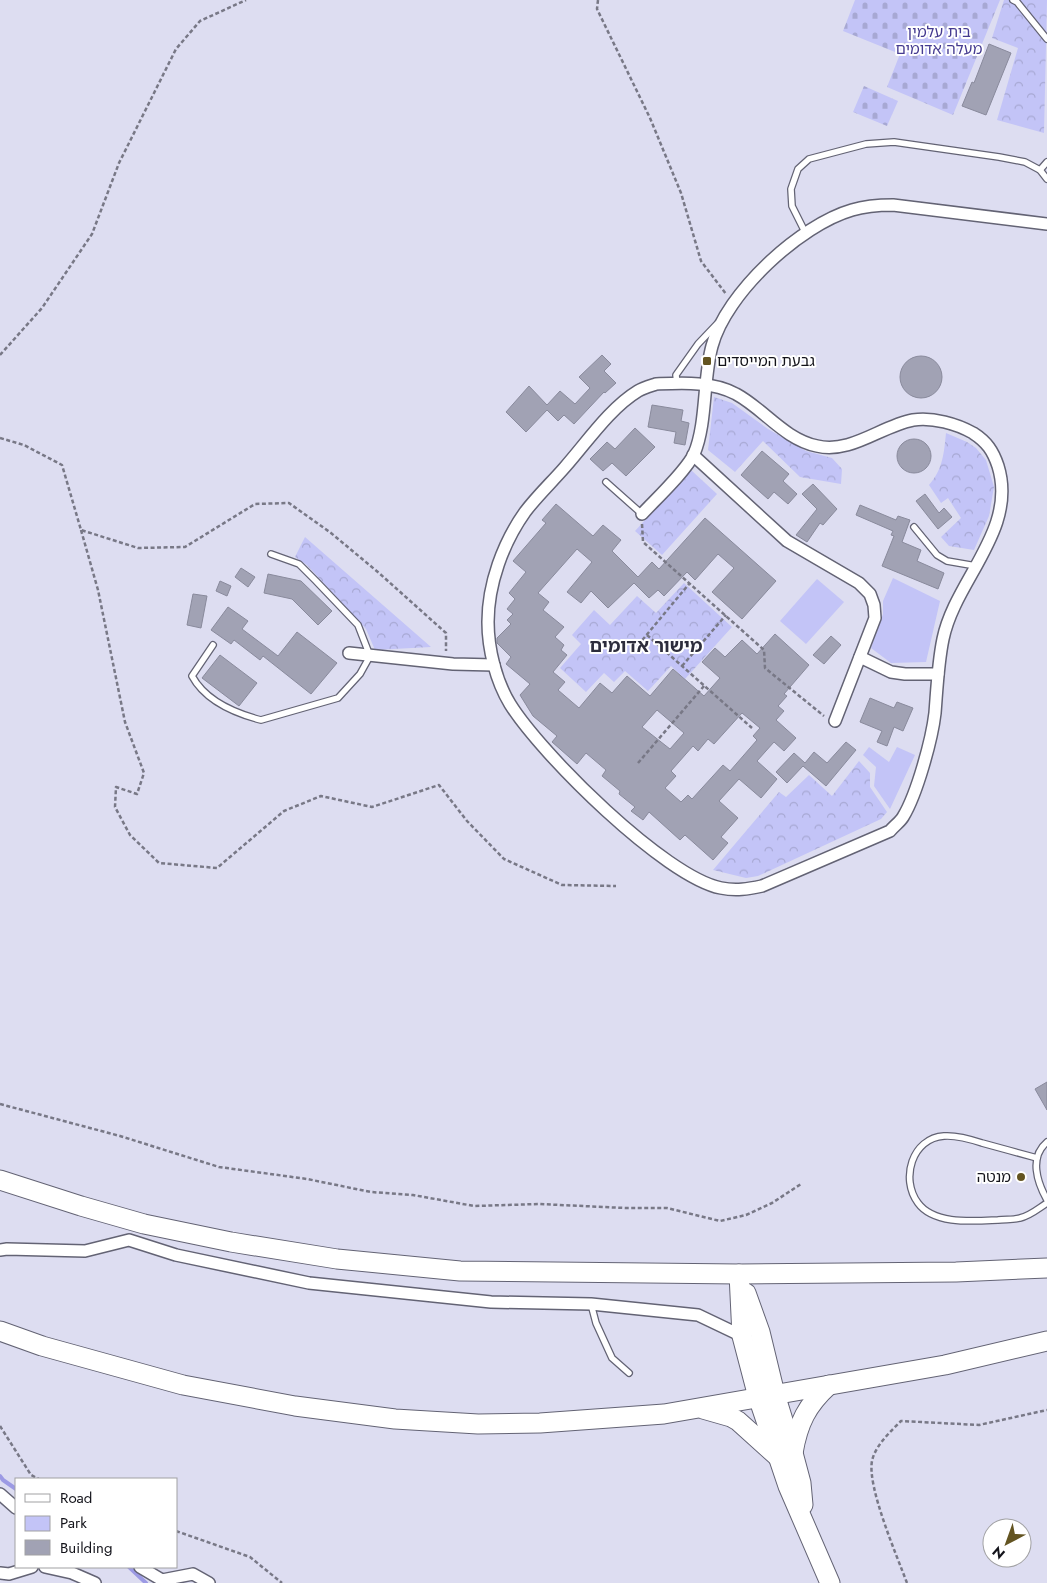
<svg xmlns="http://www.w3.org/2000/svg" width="1047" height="1583" viewBox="0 0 1047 1583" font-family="Jost,'Noto Sans Hebrew',sans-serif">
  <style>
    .green { fill: #c3c4f7 }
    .forest { fill: url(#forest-crowns) }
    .cemetery { fill: url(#cemetery-stones) }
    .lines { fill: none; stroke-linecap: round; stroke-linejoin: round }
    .stream { stroke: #9c9ae4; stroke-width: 4 }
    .building { fill: #a1a2b4; stroke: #898a9c; fill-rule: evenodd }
    .service-casing { stroke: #636374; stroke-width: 8 }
    .minor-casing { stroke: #636374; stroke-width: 14 }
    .primary-casing { stroke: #636374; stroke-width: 21 }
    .trunk-casing { stroke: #636374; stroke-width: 21 }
    .path { stroke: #787886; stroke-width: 2.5; stroke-dasharray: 4 2.5; stroke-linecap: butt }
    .service { stroke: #fff; stroke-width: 5.5 }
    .minor { stroke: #fff; stroke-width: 11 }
    .primary { stroke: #fff; stroke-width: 19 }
    .trunk { stroke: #fff; stroke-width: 19 }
    .poi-dot { fill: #635421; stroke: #fff; stroke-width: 2 }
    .labels { text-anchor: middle; stroke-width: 4; stroke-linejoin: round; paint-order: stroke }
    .park-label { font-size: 15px; fill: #453b90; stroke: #fff }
    .poi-label { font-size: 15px; fill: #13131a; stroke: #fff; text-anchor: start }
    .quarter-label { font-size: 18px; font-weight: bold; fill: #2d2d3c; stroke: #fff }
  </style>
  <defs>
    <pattern id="forest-crowns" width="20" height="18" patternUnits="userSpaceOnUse" patternTransform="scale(1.25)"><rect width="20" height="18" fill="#c3c4f7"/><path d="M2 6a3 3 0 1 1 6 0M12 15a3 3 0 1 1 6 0" fill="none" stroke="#a7a8d3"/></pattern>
    <pattern id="cemetery-stones" width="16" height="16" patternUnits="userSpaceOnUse" patternTransform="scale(1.25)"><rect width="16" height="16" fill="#c3c4f7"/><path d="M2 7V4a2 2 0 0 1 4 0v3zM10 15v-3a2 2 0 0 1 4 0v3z" fill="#a7a8d3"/></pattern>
  </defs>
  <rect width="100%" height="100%" fill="#ddddf1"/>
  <g class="green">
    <polygon points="893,578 940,601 926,662 891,663 871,648 883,614 883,601"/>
    <polygon points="817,579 844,602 806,644 780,621"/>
    <polygon points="869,747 889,762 897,747 915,755 890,809 874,786 876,767 863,755"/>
  </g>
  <g class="forest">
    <polygon points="1004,0 1047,0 1044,133 997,120 1018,48 992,38"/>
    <polygon points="714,397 732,403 768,429 806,451 832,458 842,469 841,484 800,477 763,441 735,472 708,450"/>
    <path d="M946 433 967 442 976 448 986 460 994 487 989 516 974 550 949 546 941 537 961 518 948 498 941 503 929 485C943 469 944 453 946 433Z"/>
    <polygon points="691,470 717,494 662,555 635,531"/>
    <polygon points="305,537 431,647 375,650 366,629 307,565 295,557"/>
    <polygon points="684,583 732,627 685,679 671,666 648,691 625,671 614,682 604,673 586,692 560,668 581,644 572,635 594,610 610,625 637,596 656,613"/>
    <polygon points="859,761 870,773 870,787 887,812 881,819 758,876 746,878 713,870 779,792 786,797 809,775 832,796"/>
  </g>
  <g class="cemetery">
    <polygon points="855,0 1000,0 953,115 887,87 900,54 843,31"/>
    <polygon points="864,86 898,101 887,126 853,112"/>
  </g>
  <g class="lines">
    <g class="stream">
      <polyline points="0,1476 3,1480 16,1489"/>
      <polyline points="129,1567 146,1583"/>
    </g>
  </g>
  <g class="building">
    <polygon points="989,44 1011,53 986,115 962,106 972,82 974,83"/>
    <polygon points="602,355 611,364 604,371 616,383 605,393 604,392 574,424 564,415 558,421 547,410 526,432 506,412 529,386 547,405 560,391 575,404 590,388 579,377"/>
    <circle cx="921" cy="377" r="21"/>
    <polygon points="652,405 683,410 681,421 689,423 685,445 674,443 676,432 648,427"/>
    <polygon points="635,428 655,447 626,476 612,463 603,471 590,459 607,442 615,449"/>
    <circle cx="914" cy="456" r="17"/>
    <polygon points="762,451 789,474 783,481 797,494 788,504 774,492 768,499 741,475"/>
    <polygon points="813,484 837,509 823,525 820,523 807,542 796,535 817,509 802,494"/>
    <polygon points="925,494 939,513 944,508 952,517 938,529 916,501"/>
    <path d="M556 504 593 536 603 525 621 540 612 551 638 577 652 562 659 569 705 518 776 581 742 619 712 592 734 568 718 554 695 580 687 572 664 596 658 590 649 598 634 583 608 608 591 591 581 603 567 592 592 562 577 549 538 593 549 602 543 610 564 627 555 637 564 645 561 650 567 655 553 672 565 682 558 690 579 708 600 683 612 693 627 676 650 696 673 669 704 696 720 678 702 662 715 648 725 657 742 640 757 654 775 634 809 665 784 694 787 696 778 706 784 711 776 720 796 738 784 751 774 742 757 761 777 779 761 798 739 779 719 801 738 818 721 837 728 843 713 860 685 835 680 840 649 812 643 820 631 811 635 807 619 794 620 791 602 776 606 770 586 753 577 764 552 742 557 736 533 716 520 695 530 684 506 664 511 657 497 643V638L511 624 507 620 513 614 507 609 515 599 509 593 526 572 513 561 546 523 542 520ZM657 710 684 733 670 749 642 727ZM742 713 760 728 753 736 757 740 730 771 723 765 692 799 688 795 681 802 665 788 676 776 671 771 693 746 698 751 708 739 714 744Z"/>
    <polygon points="860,505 896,520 898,516 910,520 902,542 921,550 917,561 944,573 938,589 882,566 894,536 891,535 893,531 856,515"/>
    <polygon points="241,568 255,577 248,587 235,577"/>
    <polygon points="268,574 301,581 332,611 318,625 292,599 264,593"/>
    <polygon points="220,581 231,586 227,596 216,591"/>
    <polygon points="193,594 207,596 201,628 187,625"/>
    <polygon points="228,607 248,621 242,629 278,656 297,632 337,663 311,694 263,656 260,660 234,640 231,644 211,630"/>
    <polygon points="831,636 841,645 824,664 813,655"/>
    <polygon points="220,655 257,683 239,706 202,678"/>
    <polygon points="870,698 894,708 897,702 913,708 903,731 894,727 887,746 877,742 882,731 860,722"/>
    <polygon points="846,742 856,750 826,786 803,766 787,783 776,772 794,753 805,763 814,752 827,763"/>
    <polygon points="1047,1082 1047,1110 1035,1089"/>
  </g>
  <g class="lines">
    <defs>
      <g id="service">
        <polyline points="1013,0 1017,2 1047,39"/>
        <polyline points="1040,170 1047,162"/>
        <polyline points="806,234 792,206 791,189 798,169 809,159 866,144 894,142 999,157 1025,162 1040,170 1047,179"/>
        <polyline points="677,384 676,375 698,344 717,324"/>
        <polyline points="606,482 642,514"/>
        <polyline points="914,527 937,555 947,561 976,566"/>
        <path d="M213 645 192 676C205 700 234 713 261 720L338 698 360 674 370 656 358 625 316 581 299 564 271 554"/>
        <path d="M1047 1142C1029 1157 1037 1182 1047 1200"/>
        <path d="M1037 1158C1019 1153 1000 1148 982 1143 970 1139 957 1135 944 1136 912 1138 900 1179 918 1203 934 1225 974 1221 998 1220 1005 1219 1014 1220 1020 1218 1030 1216 1039 1208 1047 1203"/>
        <polyline points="591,1304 596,1323 612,1358 629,1373"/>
      </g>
      <g id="minor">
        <path d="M656 384C681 383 713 381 736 394 764 409 784 439 817 446 851 454 881 426 913 420 933 417 957 424 973 433 987 442 993 451 998 466 1018 530 955 580 943 639 938 663 937 688 935 713 932 739 917 794 903 817 900 822 894 826 890 831L762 886C748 889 736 891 721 888 665 877 541 754 510 704 496 681 488 649 488 622 488 584 503 543 525 512 537 496 552 482 565 467 587 442 610 408 638 391 643 388 650 386 656 384Z"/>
        <polyline points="693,455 787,541 859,583 870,594 874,605 875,618 835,721"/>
        <path d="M642 514C655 500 686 471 694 454 707 424 703 378 712 346 726 293 800 225 852 210 865 206 879 205 893 205L1047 224"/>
        <polyline points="349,653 453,664 494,665"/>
        <polyline points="860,657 891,672 905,674 938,674"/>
        <polyline points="0,1250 7,1249 85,1251 129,1240 176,1255 309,1283 491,1302 591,1304 698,1315 742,1336"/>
        <polyline points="0,1494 16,1508"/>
        <polyline points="45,1567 72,1573 95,1583"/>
        <polyline points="140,1567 167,1583"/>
        <polyline points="0,1573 9,1574 32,1567"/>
        <polyline points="162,1580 193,1574 209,1583"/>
      </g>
      <g id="primary">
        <polyline points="739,1274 742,1336 758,1397 788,1486 830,1583"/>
        <polyline points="746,1293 760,1332 775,1394 793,1453 801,1483 803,1505"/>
      </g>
      <g id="trunk">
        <polyline points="0,1180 81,1206 144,1224 231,1242 337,1259 460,1271 739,1274 956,1272 1047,1268"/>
        <polyline points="0,1331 42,1346 183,1385 295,1406 395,1419 478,1424 540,1423 664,1414 945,1365 1047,1341"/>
        <polyline points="703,1409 731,1417 738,1421 778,1457"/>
        <path d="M793 1453C798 1423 807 1405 829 1385"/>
      </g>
    </defs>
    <use href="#service" class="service-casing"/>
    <use href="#minor" class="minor-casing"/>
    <use href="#primary" class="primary-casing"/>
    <use href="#trunk" class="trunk-casing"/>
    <g class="path">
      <polyline points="598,0 597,9 650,118 681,193 701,261 726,294"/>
      <polyline points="0,355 42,308 92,234 119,163 176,49 200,21 246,0"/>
      <polyline points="0,438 24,445 62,465 81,530 138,548 185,547 255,504 289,503 331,533 379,573 446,633 446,651"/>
      <polyline points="642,524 643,542 764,650 765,668 824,716"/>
      <polyline points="81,530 98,590 125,722 144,773 137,794 116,787 115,807 130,835 159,863 217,868 284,811 321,796 372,807 439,785 467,821 504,859 562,885 616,886"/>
      <polyline points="647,635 752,728"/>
      <polyline points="634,650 689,584"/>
      <polyline points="682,666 726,615"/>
      <polyline points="638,763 704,686"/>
      <polyline points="0,1104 120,1136 219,1167 307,1179 371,1192 413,1195 474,1206 539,1204 625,1208 667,1208 720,1221 746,1215 772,1203 801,1184"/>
      <polyline points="0,1426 31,1475 39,1479"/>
      <polyline points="176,1531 250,1557 282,1583"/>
      <path d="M907 1583C897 1556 867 1487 872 1461 875 1446 890 1432 901 1421L979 1425 1047 1410"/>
    </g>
    <use href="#service" class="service"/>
    <use href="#minor" class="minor"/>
    <use href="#primary" class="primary"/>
    <use href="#trunk" class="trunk"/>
  </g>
  <g class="poi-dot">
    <rect x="702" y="356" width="10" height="10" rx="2.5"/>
    <circle cx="1021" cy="1177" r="5"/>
  </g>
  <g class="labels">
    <g class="park-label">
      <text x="939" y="37">בית עלמין<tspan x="939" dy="17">מעלה אדומים</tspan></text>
    </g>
    <g class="poi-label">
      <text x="717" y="366">גבעת המייסדים</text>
      <text x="1011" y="1182" text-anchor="end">מנטה</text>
    </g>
    <g class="quarter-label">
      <text x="646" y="652">מישור אדומים</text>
    </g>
  </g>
  <rect x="15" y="1478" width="162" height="90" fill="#ffffff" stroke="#a1a1a3"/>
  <rect x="25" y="1494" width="25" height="8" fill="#ffffff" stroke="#a1a1a3"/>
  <text x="60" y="1503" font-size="15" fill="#13131a">Road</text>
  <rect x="25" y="1516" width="25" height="15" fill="#c3c4f7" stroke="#a1a1a3"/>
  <text x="60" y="1528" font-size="15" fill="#13131a">Park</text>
  <rect x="25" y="1540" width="25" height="15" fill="#a1a2b4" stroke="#a1a1a3"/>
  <text x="60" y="1553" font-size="15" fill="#13131a">Building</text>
  <g transform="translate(1007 1543) rotate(221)"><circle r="24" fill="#ffffff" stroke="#a1a1a3"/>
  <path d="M0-4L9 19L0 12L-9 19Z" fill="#635421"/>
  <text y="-8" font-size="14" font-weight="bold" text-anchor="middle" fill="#13131a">N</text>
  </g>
</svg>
